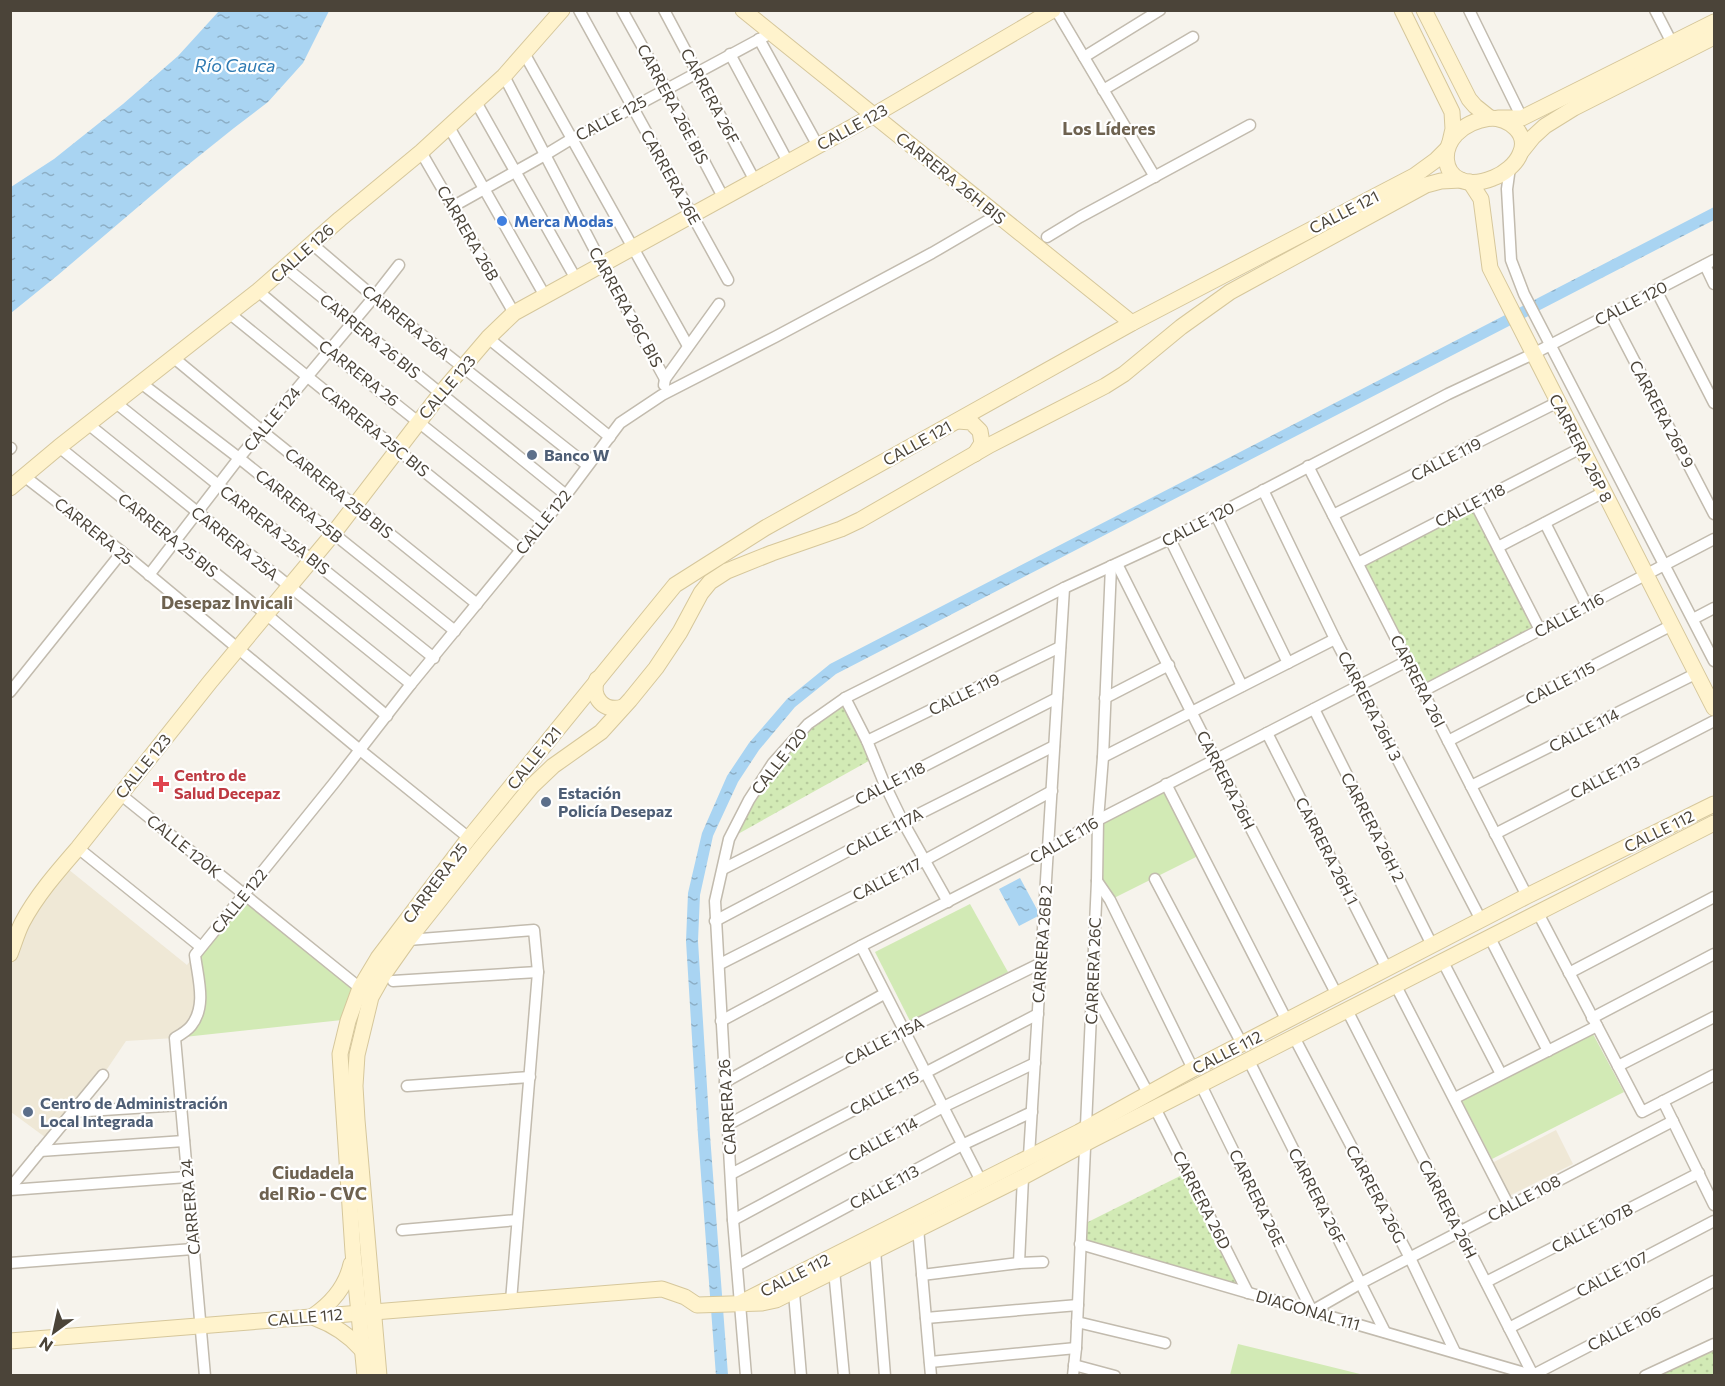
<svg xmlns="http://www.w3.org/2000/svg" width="1725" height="1386" viewBox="0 0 1725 1386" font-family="Commissioner,sans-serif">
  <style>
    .education { fill: #efe8d6 }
    .grass { fill: url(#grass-dots) }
    .park { fill: #d2eab5 }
    .water { fill: url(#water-ripples) }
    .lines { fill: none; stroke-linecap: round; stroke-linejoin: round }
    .street-casing { stroke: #c2bbae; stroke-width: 13 }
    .secondary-casing { stroke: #d6c79b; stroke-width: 17 }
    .street { stroke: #fff; stroke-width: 10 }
    .secondary { stroke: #fff3cd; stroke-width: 15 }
    .shop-dot { fill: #3f7fe0; stroke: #fff; stroke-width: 2 }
    .service-dot { fill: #5c6f8a; stroke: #fff; stroke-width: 2 }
    .health-dot { fill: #e0444e; stroke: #fff; stroke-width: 2 }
    .labels { text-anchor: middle; stroke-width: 4.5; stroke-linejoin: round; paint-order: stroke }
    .street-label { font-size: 16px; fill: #4b4439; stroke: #fff }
    .shop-label { font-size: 16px; font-weight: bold; fill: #366cbe; stroke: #fff; text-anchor: start }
    .service-label { font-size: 16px; font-weight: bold; fill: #4e5e75; stroke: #fff; text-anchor: start }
    .health-label { font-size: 16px; font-weight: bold; fill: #be3a42; stroke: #fff; text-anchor: start }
    .water-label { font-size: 18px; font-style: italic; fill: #2e7ab2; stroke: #fff }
    .neighbourhood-label { font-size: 18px; font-weight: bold; fill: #6e6250; stroke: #fff }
  </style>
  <defs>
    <pattern id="grass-dots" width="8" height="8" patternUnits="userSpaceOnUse" patternTransform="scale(1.5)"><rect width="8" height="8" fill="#d2eab5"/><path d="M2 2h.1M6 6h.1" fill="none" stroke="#b6ca9c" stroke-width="1.8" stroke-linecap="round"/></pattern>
    <pattern id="water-ripples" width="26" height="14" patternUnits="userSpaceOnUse" patternTransform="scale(1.5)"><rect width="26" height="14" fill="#a9d4f2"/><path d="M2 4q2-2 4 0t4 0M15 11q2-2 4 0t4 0" fill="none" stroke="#8caec5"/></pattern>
  </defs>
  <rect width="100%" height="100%" fill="#f6f3ec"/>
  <g class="education">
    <polygon points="63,865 187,965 195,955 198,1014 175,1038 126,1041 103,1075 49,1140 11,1112 10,954"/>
    <polygon points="1556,1130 1573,1164 1509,1196 1492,1163"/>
  </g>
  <g class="grass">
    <polygon points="1475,503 1540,630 1423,691 1358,563"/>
    <polygon points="845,698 874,758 729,839 749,800 808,724"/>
    <polygon points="1188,1172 1248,1293 1080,1244 1082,1225"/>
    <polygon points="1714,1344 1714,1375 1645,1375"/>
  </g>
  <g class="park">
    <polygon points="1166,784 1202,854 1110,900 1097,881 1098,820"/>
    <polygon points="244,895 355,986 342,1020 175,1038 198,1014 195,955"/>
    <polygon points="970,904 1008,972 910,1021 875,952"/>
    <polygon points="1593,1034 1624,1092 1492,1159 1462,1101"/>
    <polygon points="1238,1344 1364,1375 1230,1375"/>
  </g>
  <g class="water">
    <polygon points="219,11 329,11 303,63 268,102 234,128 179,172 58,275 11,313 11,187 54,159 123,104 178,56"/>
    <polygon points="1714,207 1714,220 836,674 795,707 759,750 738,782 713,836 700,895 698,941 710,1135 728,1375 716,1376 698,1135 686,941 688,893 702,833 727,776 749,743 787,699 830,664"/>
    <polygon points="1020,878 1040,915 1019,926 999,889"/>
  </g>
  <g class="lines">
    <defs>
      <g id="street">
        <polyline points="579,10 728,280"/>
        <polyline points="622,10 666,89 723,197"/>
        <polyline points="664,10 755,181"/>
        <polyline points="1056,10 1155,177"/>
        <polyline points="1469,10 1522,118"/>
        <polyline points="1655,10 1672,43"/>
        <polyline points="759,39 818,146"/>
        <polyline points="524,53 688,346"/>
        <polyline points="730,54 788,162"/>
        <polyline points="1084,57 1160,10"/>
        <polyline points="504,76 602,264 665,379"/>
        <polyline points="1103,90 1193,37"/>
        <polyline points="476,102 576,279"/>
        <polyline points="449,127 545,296"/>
        <polyline points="421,152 514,313"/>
        <polyline points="1510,167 1507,189 1511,260 1524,294 1714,661"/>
        <polyline points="452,207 545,155 573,138 602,124 771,33"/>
        <polyline points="1047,237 1080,217 1250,125"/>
        <polyline points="312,244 374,297 587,465"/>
        <polyline points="1705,265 1714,284"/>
        <polyline points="286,268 566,495"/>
        <polyline points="1656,290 1714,403"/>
        <polyline points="258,291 329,351 544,522"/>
        <polyline points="229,313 521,550"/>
        <polyline points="1610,314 1714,514"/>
        <polyline points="488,338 610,437"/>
        <polyline points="174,358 262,431 477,604"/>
        <polyline points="141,383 239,458 455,631"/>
        <polyline points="664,385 665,379 719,304"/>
        <polyline points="116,403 434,658"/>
        <polyline points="88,424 411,684"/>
        <polyline points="59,447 266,614 387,716"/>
        <polyline points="10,449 11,448"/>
        <polyline points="1308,466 1527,896"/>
        <polyline points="24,476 122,552 360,750 469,838"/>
        <polyline points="1263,490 1335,639 1481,920"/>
        <polyline points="1475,503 1540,630"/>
        <polyline points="1216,515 1288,663"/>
        <polyline points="1333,515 1558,402"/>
        <polyline points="1545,523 1587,606"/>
        <polyline points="1170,539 1242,686"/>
        <polyline points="1498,547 1604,492"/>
        <polyline points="1358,563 1581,448"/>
        <polyline points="1117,564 1215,759 1337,995"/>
        <polyline points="149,575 239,458 374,297 399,265"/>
        <polyline points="1693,619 1714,608"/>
        <polyline points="1423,691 1714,539"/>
        <polyline points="10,692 122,552"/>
        <polyline points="845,698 867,741 885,785 903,822 948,902"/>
        <polyline points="1105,698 1169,665"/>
        <polyline points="1314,709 1432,945"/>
        <polyline points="1267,733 1387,969"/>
        <polyline points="867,741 1060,647"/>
        <polyline points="1448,741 1672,625"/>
        <polyline points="1103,757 1335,639"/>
        <polyline points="1166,784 1287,1021"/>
        <polyline points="1471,786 1697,673"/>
        <polyline points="120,794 360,988"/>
        <polyline points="1495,834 1714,721"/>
        <polyline points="78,848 201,947"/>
        <polyline points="723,869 1057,698"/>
        <polyline points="1155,879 1242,1044"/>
        <polyline points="1097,881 1110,900 1193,1069"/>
        <polyline points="1538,913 1642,1112 1714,1075"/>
        <polyline points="715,921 903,822 1054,746"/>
        <polyline points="1490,938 1548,1051"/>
        <polyline points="408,940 534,930 538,972 511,1301"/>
        <polyline points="861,946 981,1181"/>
        <polyline points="1443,962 1501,1074"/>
        <polyline points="720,964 925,860 1052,791"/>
        <polyline points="1569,973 1714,897"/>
        <polyline points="393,981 538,972"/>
        <polyline points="1396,986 1509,1206"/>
        <polyline points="1092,988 1148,1093"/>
        <polyline points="1347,1010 1533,1375 1714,1281"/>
        <polyline points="1592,1018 1714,954"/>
        <polyline points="721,1021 861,946 1048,850 1098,820 1407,661"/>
        <polyline points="1294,1037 1410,1258 1455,1352"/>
        <polyline points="1249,1061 1385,1332"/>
        <polyline points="1618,1066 1714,1017"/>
        <polyline points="725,1082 884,994"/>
        <polyline points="1201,1085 1312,1311 1361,1283 1673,1121"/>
        <polyline points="407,1086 530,1077"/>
        <polyline points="1455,1098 1597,1026"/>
        <polyline points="1663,1101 1714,1205"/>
        <polyline points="1155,1108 1248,1293"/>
        <polyline points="72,1112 181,1105"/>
        <polyline points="729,1124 903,1031 1041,963"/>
        <polyline points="40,1151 184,1141"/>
        <polyline points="1029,1156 1064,588"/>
        <polyline points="731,1174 1038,1014"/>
        <polyline points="10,1188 103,1075"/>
        <polyline points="10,1190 187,1177"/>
        <polyline points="733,1220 943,1107 1035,1063"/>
        <polyline points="918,1228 931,1376"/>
        <polyline points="402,1230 517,1220"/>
        <polyline points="1080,1244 1535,1376"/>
        <polyline points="875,1250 885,1376"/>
        <polyline points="10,1263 193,1249"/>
        <polyline points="1019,1263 1023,1177"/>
        <polyline points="738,1265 962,1145 1032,1112"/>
        <polyline points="834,1270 844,1376"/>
        <polyline points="922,1275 1019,1263 1043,1262"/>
        <polyline points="1486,1282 1699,1173"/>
        <polyline points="794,1293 801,1376"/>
        <polyline points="926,1318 1078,1305"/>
        <polyline points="1077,1322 1165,1343"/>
        <polyline points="1509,1328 1714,1221"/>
        <polyline points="930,1362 1076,1348"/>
        <polyline points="1074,1365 1115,1376"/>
        <path d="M205 1376 175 1038C180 1035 187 1031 191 1026 207 1006 198 979 195 955L334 783 411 684 566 495 620 423 662 395 775 337 932 253 997 215"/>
        <polyline points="746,1376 733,1220 715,901 729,839 749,800 773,763 808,724 845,698 1064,588 1170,539 1216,515 1448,394 1533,354 1714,260"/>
        <polyline points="1073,1376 1076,1348 1097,881 1098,820 1103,757 1111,566"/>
        <polyline points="1645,1376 1714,1344"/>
      </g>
      <g id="secondary">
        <polyline points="743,10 1132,323"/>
        <polyline points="1402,10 1452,112 1453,129 1450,142"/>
        <polyline points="1424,10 1469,99 1475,106 1490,118"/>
        <path d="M1490 118C1508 118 1530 133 1520 154 1516 164 1504 174 1493 178 1436 201 1427 127 1490 118Z"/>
        <polyline points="1498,118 1522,118 1714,22"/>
        <polyline points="1521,152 1533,137 1545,126 1574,108 1714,37"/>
        <polyline points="1470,182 1481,199 1490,268 1714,708"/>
        <polyline points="958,421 971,422 980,431 982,443 975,454"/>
        <polyline points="10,488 59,447 258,291 340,219 421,152 504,76 562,10"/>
        <path d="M597 679C590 697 604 713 623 707"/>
        <path d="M10 954C14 944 17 933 22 923 36 896 58 871 78 848L210 682 333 534 441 393 488 338 514 313 874 115 1053 10"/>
        <polyline points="740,1303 1079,1132 1193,1069 1527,896 1714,804"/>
        <path d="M313 1316C332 1303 346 1287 351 1264"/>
        <path d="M315 1318C334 1325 349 1335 362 1350"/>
        <polyline points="10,1341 662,1289 685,1297 697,1305 762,1303 776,1300 1023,1177 1092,1140 1714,823"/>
        <polyline points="365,1376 353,1252 340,1054 348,1021 360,988 378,958 469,838 675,585 765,528 1132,323 1414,176 1436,160 1447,149"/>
        <polyline points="379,1376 357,1120 355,1086 357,1055 371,997 384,974 408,940 481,848 532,786 553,766 601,732 630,700 656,668 680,632 701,593 710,582 727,571 772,553 841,529 860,520 990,445 1105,386 1124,374 1181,327 1230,292 1426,185 1441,181 1461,180"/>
      </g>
    </defs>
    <use href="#street" class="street-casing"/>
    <use href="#secondary" class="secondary-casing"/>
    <use href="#street" class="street"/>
    <use href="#secondary" class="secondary"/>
  </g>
  <circle class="shop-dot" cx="502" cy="221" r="6"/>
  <g class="service-dot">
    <circle cx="532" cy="455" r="6"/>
    <circle cx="546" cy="802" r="6"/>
    <circle cx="28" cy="1112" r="6"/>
  </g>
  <path class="health-dot" d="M158 775h6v6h6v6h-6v6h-6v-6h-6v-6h6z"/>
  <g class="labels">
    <g class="street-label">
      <text transform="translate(710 96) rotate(62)" y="6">CARRERA 26F</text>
      <text transform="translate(673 104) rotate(62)" y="6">CARRERA 26E BIS</text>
      <text transform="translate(611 118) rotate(-28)" y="6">CALLE 125</text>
      <text transform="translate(852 127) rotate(-29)" y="6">CALLE 123</text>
      <text transform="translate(671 177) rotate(61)" y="6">CARRERA 26E</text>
      <text transform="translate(951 178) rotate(39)" y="6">CARRERA 26H BIS</text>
      <text transform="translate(1344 212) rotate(-27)" y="6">CALLE 121</text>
      <text transform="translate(468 233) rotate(60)" y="6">CARRERA 26B</text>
      <text transform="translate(302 253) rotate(-42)" y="6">CALLE 126</text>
      <text transform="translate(1631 303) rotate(-27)" y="6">CALLE 120</text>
      <text transform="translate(626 307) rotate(61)" y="6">CARRERA 26C BIS</text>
      <text transform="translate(406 322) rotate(39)" y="6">CARRERA 26A</text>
      <text transform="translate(370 336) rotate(39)" y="6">CARRERA 26 BIS</text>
      <text transform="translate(359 373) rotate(38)" y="6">CARRERA 26</text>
      <text transform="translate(447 387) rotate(-50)" y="6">CALLE 123</text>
      <text transform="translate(1662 414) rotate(62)" y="6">CARRERA 26P 9</text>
      <text transform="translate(272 419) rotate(-50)" y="6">CALLE 124</text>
      <text transform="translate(375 431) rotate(39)" y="6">CARRERA 25C BIS</text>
      <text transform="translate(917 443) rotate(-29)" y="6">CALLE 121</text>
      <text transform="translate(1581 448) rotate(63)" y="6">CARRERA 26P 8</text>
      <text transform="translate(1446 459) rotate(-27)" y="6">CALLE 119</text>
      <text transform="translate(339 493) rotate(39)" y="6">CARRERA 25B BIS</text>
      <text transform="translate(1470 505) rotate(-27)" y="6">CALLE 118</text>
      <text transform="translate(299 506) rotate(39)" y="6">CARRERA 25B</text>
      <text transform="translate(543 522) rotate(-51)" y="6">CALLE 122</text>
      <text transform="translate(1198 524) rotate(-27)" y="6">CALLE 120</text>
      <text transform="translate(275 530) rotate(38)" y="6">CARRERA 25A BIS</text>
      <text transform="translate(94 531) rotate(39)" y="6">CARRERA 25</text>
      <text transform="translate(168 535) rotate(39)" y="6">CARRERA 25 BIS</text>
      <text transform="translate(235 543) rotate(39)" y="6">CARRERA 25A</text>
      <text transform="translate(1569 615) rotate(-28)" y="6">CALLE 116</text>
      <text transform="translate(1418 681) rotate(63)" y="6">CARRERA 26I</text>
      <text transform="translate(1560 683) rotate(-27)" y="6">CALLE 115</text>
      <text transform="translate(964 694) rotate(-26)" y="6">CALLE 119</text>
      <text transform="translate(1370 706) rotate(63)" y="6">CARRERA 26H 3</text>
      <text transform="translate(1584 730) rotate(-27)" y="6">CALLE 114</text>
      <text transform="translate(534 758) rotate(-51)" y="6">CALLE 121</text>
      <text transform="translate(779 761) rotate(-52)" y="6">CALLE 120</text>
      <text transform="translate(143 766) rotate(-51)" y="6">CALLE 123</text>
      <text transform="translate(1605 777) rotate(-27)" y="6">CALLE 113</text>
      <text transform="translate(1226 780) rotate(63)" y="6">CARRERA 26H</text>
      <text transform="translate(890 783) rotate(-27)" y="6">CALLE 118</text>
      <text transform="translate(1373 827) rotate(63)" y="6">CARRERA 26H 2</text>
      <text transform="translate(1659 831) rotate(-26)" y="6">CALLE 112</text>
      <text transform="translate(884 832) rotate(-28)" y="6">CALLE 117A</text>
      <text transform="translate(1064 840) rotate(-30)" y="6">CALLE 116</text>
      <text transform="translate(184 846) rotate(39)" y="6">CALLE 120K</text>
      <text transform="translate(1327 851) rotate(63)" y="6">CARRERA 26H 1</text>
      <text transform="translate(887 879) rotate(-27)" y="6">CALLE 117</text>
      <text transform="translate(435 883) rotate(-53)" y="6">CARRERA 25</text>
      <text transform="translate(239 901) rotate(-51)" y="6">CALLE 122</text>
      <text transform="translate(1042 944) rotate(-86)" y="6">CARRERA 26B 2</text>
      <text transform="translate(1093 971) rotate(-88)" y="6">CARRERA 26C</text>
      <text transform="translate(884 1041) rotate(-27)" y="6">CALLE 115A</text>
      <text transform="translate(1227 1052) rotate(-27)" y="6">CALLE 112</text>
      <text transform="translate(884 1093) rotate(-28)" y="6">CALLE 115</text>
      <text transform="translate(727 1107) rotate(-94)" y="6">CARRERA 26</text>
      <text transform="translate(883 1139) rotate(-28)" y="6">CALLE 114</text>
      <text transform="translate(884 1187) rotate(-28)" y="6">CALLE 113</text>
      <text transform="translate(1376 1194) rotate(62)" y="6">CARRERA 26G</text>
      <text transform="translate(1317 1196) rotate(63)" y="6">CARRERA 26F</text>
      <text transform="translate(1257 1198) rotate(64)" y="6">CARRERA 26E</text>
      <text transform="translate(1524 1198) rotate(-28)" y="6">CALLE 108</text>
      <text transform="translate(1202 1200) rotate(63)" y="6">CARRERA 26D</text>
      <text transform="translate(190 1207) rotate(-95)" y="6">CARRERA 24</text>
      <text transform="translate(1448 1209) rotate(63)" y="6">CARRERA 26H</text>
      <text transform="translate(1592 1228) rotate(-27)" y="6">CALLE 107B</text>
      <text transform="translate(1612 1274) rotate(-28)" y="6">CALLE 107</text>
      <text transform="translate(795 1275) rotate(-27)" y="6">CALLE 112</text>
      <text transform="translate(1308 1310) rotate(16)" y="6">DIAGONAL 111</text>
      <text transform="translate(305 1317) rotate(-5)" y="6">CALLE 112</text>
      <text transform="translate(1624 1328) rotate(-27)" y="6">CALLE 106</text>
    </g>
    <g class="shop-label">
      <text x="514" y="227">Merca Modas</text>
    </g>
    <g class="service-label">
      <text x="544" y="461">Banco W</text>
      <text x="558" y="799">Estación<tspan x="558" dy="18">Policía Desepaz</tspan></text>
      <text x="40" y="1109">Centro de Administración<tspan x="40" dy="18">Local Integrada</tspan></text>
    </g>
    <g class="health-label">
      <text x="174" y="781">Centro de<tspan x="174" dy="18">Salud Decepaz</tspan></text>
    </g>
    <g class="water-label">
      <text x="235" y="72">Río Cauca</text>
    </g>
    <g class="neighbourhood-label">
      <text x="1109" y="135">Los Líderes</text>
      <text x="227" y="609">Desepaz Invicali</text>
      <text x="313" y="1179">Ciudadela<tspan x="313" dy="21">del Rio - CVC</tspan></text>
    </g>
  </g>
  <rect width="1725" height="1386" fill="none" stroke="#4b4439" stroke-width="24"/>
  <g transform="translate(54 1332) rotate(213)" stroke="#ffffff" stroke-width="4.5" paint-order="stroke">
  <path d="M0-4.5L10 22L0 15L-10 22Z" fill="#4b4439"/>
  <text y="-9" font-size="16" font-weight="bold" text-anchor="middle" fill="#4b4439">N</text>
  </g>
</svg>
